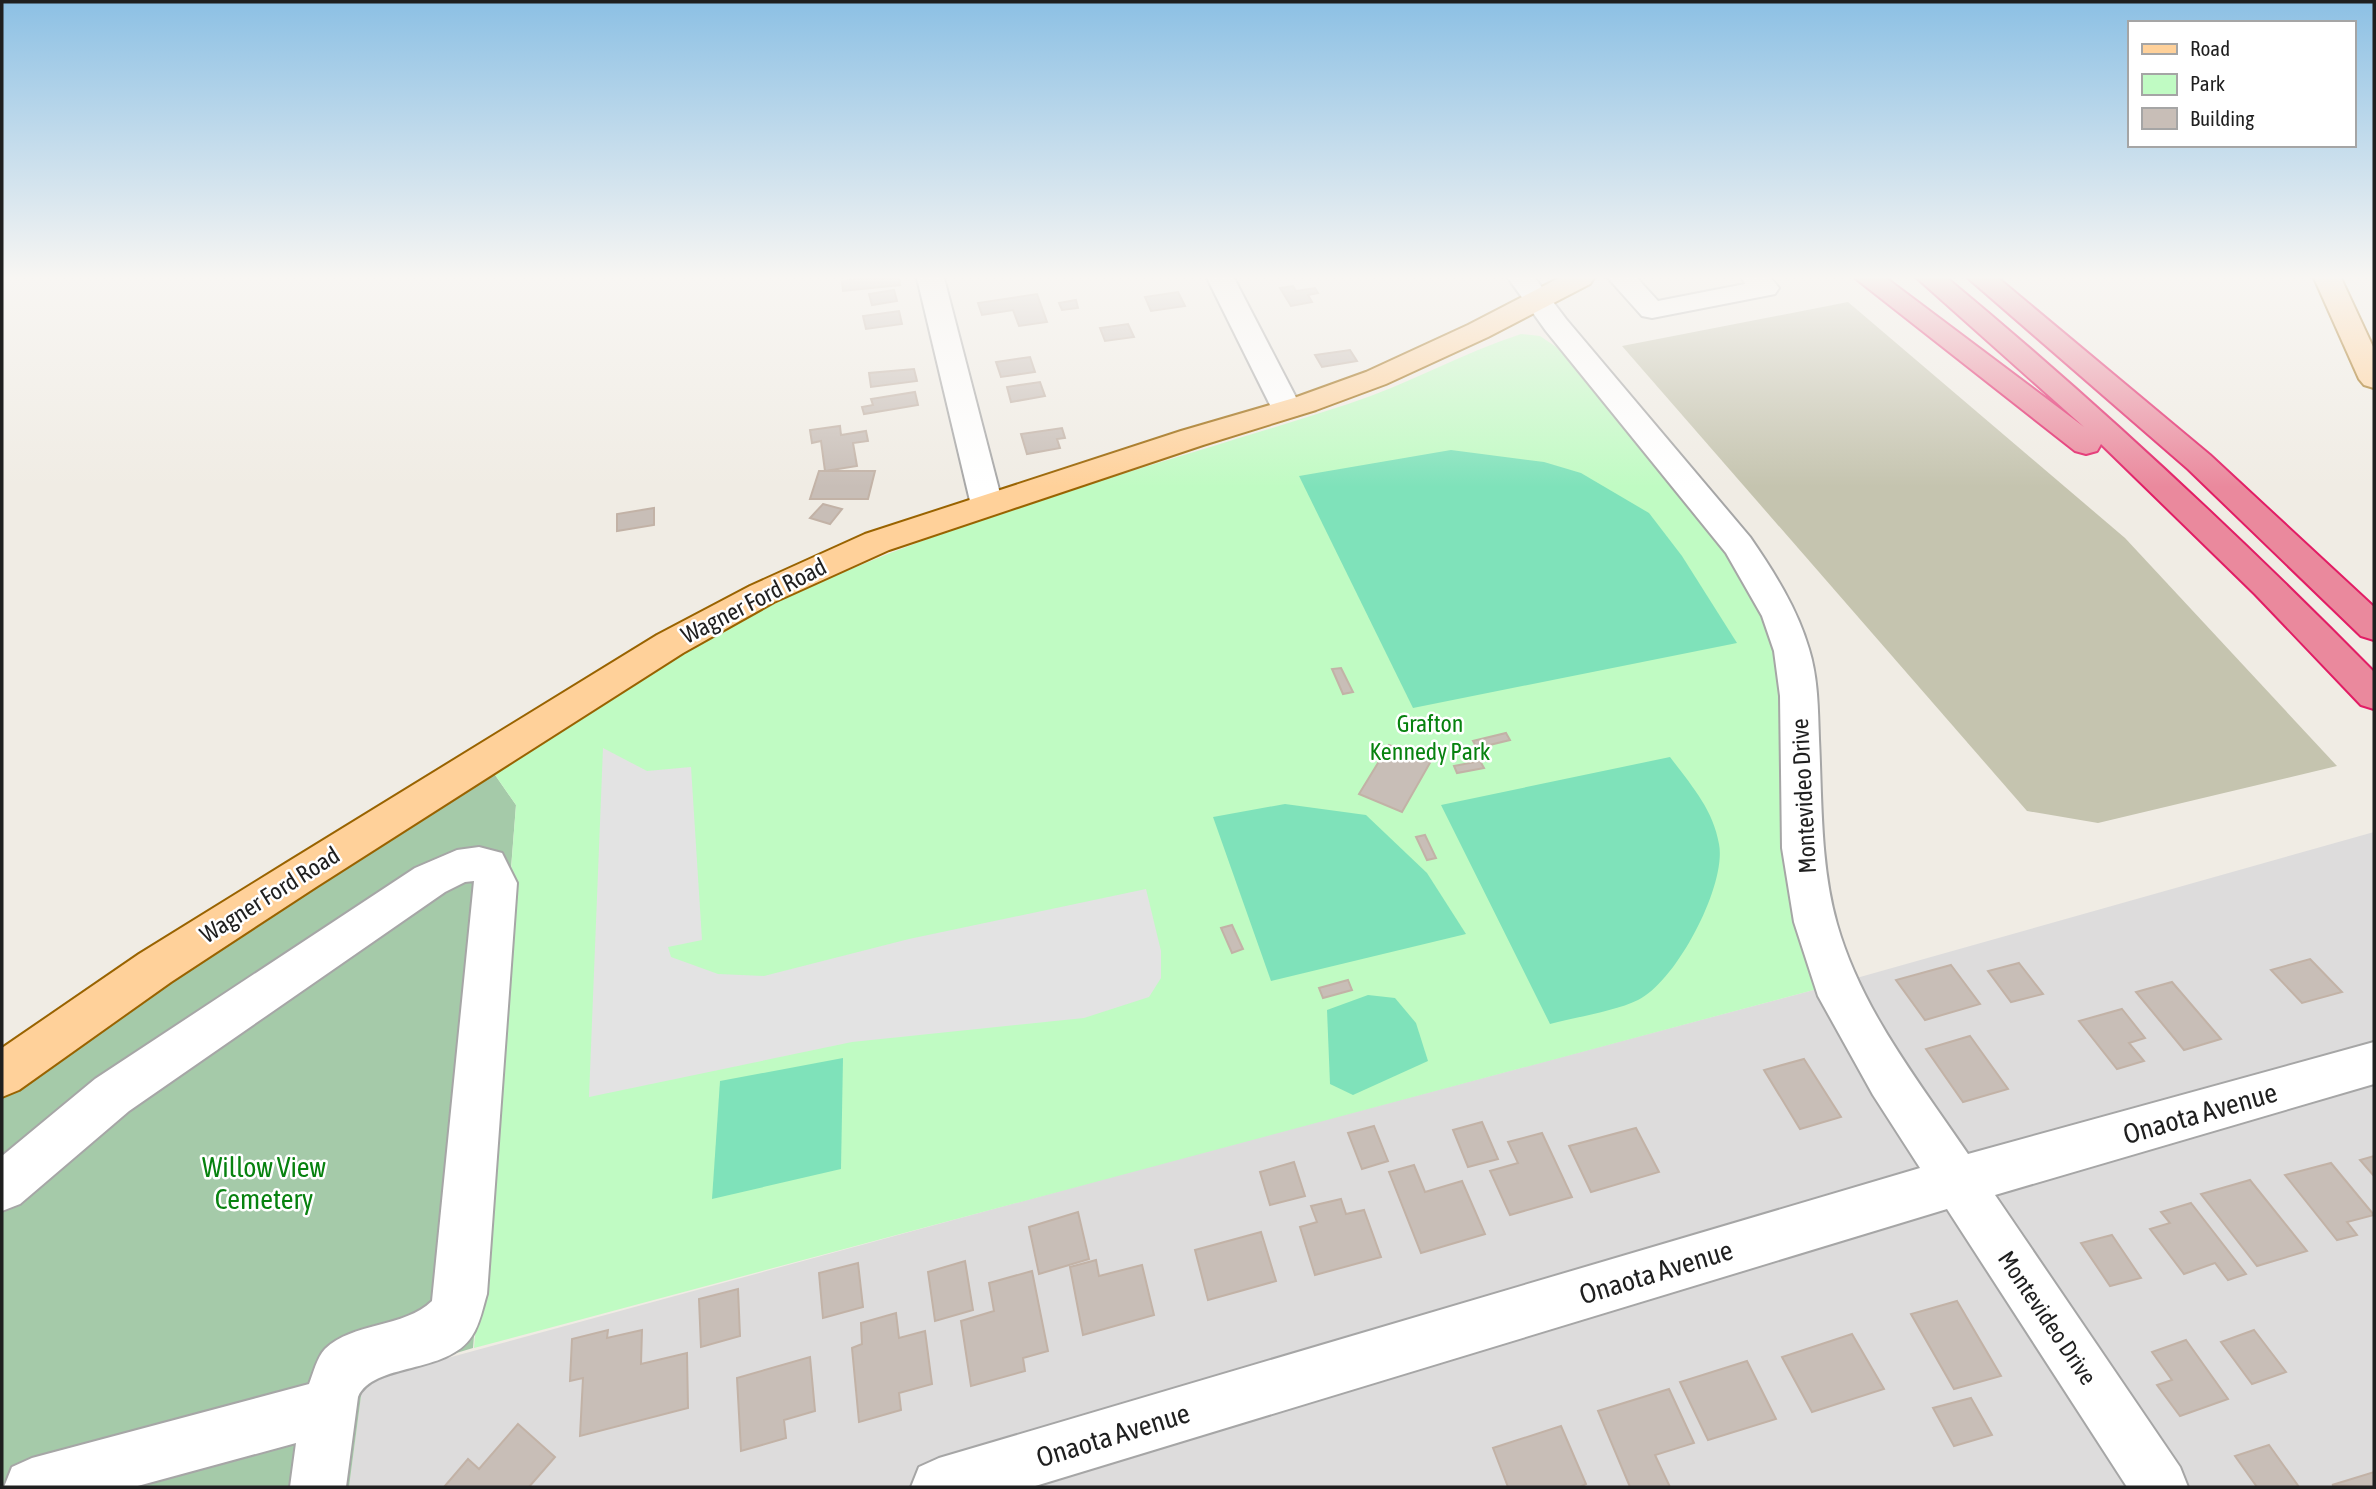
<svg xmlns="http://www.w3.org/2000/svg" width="2376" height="1489" viewBox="0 0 2376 1489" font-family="'Asap Condensed',sans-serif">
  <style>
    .residential { fill: #dddcdc }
    .construction { fill: #c5c4af }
    .cemetery { fill: #a5caa9 }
    .park { fill: #c0fbc3 }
    .pitch { fill: #7fe2ba }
    .parking { fill: #e3e3e3 }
    .building { fill: #c8beb7; stroke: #c2b2a6; stroke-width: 2 }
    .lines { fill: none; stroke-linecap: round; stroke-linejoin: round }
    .minor-casing { stroke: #a6a6a6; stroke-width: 4 }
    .major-casing { stroke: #996300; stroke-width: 4 }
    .highway-casing { stroke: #e21d65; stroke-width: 4 }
    .minor { fill: #fff; fill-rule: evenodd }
    .major { fill: #ffd19a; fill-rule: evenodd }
    .highway { fill: #ea899d; fill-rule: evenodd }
    .labels { text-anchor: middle; stroke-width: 5; stroke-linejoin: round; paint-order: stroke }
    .street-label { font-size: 24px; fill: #1f1f1f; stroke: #fff }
    .park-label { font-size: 24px; fill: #07820f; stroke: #fff }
    .near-street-label { font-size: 28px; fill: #1f1f1f; stroke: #fff }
    .near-park-label { font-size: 28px; fill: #07820f; stroke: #fff }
  </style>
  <rect width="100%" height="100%" fill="#f0ece4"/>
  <polygon class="residential" points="2374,832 2374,1487 349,1487 363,1381 1133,1171 1821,988"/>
  <polygon class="construction" points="1848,302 2125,538 2337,766 2098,823 2027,811 1622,346"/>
  <polygon class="cemetery" points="493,772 516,805 473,1348 363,1381 349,1487 2,1487 2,1096 262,917"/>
  <path class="park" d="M1521 334 1540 336 1568 355 1718 535 1758 595 1781 660 1821 988 474 1348 516 805 493 772C609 700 724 621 851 569 1012 502 1182 458 1348 404 1407 385 1462 353 1521 334Z"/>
  <g class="pitch">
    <polygon points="1451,450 1544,462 1581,473 1649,513 1682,556 1737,643 1413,708 1299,476"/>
    <path d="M1670 757C1691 785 1713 809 1719 844 1727 885 1676 982 1638 1000 1616 1011 1576 1017 1550 1024L1441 805Z"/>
    <polygon points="1285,804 1366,815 1427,873 1466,934 1271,981 1213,817"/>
    <polygon points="1368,995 1395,998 1416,1023 1428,1061 1353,1095 1330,1084 1327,1010"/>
    <polygon points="843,1058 841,1169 712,1199 720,1081"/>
  </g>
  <polygon class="parking" points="603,748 647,771 691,767 702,940 668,947 671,957 718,974 764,976 909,939 1146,889 1161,951 1161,978 1149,997 1084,1018 852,1042 589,1097"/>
  <g class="building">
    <polygon points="863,278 899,278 900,285 843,291 842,281"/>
    <polygon points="1293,286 1296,291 1315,288 1318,293 1308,295 1312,302 1291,306 1280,288"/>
    <polygon points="894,290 897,301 872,305 869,294"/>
    <polygon points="1178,292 1185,306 1151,311 1145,297"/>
    <polygon points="1037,294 1047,322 1019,326 1013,310 982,315 978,303"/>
    <polygon points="1076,300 1078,308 1062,310 1059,303"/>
    <polygon points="899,311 902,324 866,329 863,316"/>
    <polygon points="1128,324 1134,337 1105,341 1100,328"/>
    <polygon points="1350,350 1357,361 1322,367 1315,355"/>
    <polygon points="1030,357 1035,372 1001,377 996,362"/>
    <polygon points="914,369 917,381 871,387 869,373"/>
    <polygon points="1040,382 1045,396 1011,402 1007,387"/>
    <polygon points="915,392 918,405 864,414 862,407 873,405 871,399"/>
    <polygon points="840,426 841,435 866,431 868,441 853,443 857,466 825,471 821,441 812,443 810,430"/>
    <polygon points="1062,428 1065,438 1057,439 1060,448 1027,454 1021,434"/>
    <polygon points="819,471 875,471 868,499 810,499"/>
    <polygon points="823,504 842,509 830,524 810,518"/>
    <polygon points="654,508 654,525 617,531 617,514"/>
    <polygon points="1341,668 1353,692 1343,694 1332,669"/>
    <polygon points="1506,733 1510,740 1477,748 1473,741"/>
    <polygon points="1389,745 1431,761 1402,812 1359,794"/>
    <polygon points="1480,761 1484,768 1457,773 1454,766"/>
    <polygon points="1425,835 1436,858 1427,860 1416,837"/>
    <polygon points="1232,925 1243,949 1232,953 1221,928"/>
    <polygon points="2310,959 2342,992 2302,1003 2271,970"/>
    <polygon points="2019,963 2043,994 2011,1002 1988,971"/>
    <polygon points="1951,965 1980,1004 1925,1020 1896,980"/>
    <polygon points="1348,980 1352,990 1323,998 1319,988"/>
    <polygon points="2172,982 2221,1039 2184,1050 2136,992"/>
    <polygon points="2122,1009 2145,1038 2129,1043 2144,1061 2117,1069 2079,1021"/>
    <polygon points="1970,1036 2008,1089 1963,1102 1926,1049"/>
    <polygon points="1804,1059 1841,1117 1800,1129 1764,1070"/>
    <polygon points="1482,1122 1498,1159 1468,1167 1453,1130"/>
    <polygon points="1374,1126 1388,1161 1362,1169 1348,1133"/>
    <polygon points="1636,1128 1659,1172 1591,1192 1569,1146"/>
    <polygon points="1542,1133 1572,1197 1510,1215 1490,1171 1518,1163 1508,1142"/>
    <polygon points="2374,1156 2374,1176 2360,1160"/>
    <polygon points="1294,1162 1305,1196 1270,1205 1260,1172"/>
    <polygon points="2331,1163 2374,1215 2347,1222 2357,1235 2337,1240 2285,1175"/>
    <polygon points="1414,1165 1425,1192 1462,1181 1485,1234 1421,1253 1389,1172"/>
    <polygon points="2250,1180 2307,1251 2257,1266 2201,1194"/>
    <polygon points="1341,1199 1346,1214 1364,1210 1381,1257 1315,1275 1300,1227 1317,1222 1311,1206"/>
    <polygon points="2191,1203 2246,1274 2228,1280 2215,1263 2184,1274 2150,1229 2170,1223 2161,1212"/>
    <polygon points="1078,1212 1089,1259 1039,1274 1029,1227"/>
    <polygon points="1261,1232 1276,1281 1208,1300 1195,1250"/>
    <polygon points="2112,1235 2141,1278 2110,1286 2081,1243"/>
    <polygon points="1096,1260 1099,1276 1142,1265 1154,1315 1083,1335 1070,1267"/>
    <polygon points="965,1261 973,1310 935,1321 928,1272"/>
    <polygon points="858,1263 863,1307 823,1318 819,1273"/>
    <polygon points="1032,1271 1048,1351 1023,1358 1025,1371 971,1386 961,1321 994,1311 989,1283"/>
    <polygon points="738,1289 740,1336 701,1347 699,1299"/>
    <polygon points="1957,1301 2001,1376 1954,1389 1911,1314"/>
    <polygon points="896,1313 899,1338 925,1331 932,1384 899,1393 901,1410 859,1422 852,1348 862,1344 861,1323"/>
    <polygon points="608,1330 607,1338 642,1330 641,1364 687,1353 688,1408 580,1436 583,1378 570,1381 572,1339"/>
    <polygon points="2254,1330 2286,1372 2252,1384 2221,1342"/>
    <polygon points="1852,1334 1884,1389 1812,1412 1782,1357"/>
    <polygon points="2186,1340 2228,1399 2180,1416 2157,1385 2172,1380 2152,1352"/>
    <polygon points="810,1357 815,1411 784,1420 786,1438 741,1451 737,1378"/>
    <polygon points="1747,1361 1776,1419 1708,1440 1680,1382"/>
    <polygon points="1669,1389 1694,1443 1655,1455 1670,1487 1630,1487 1598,1411"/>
    <polygon points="1971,1398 1992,1435 1954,1446 1933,1408"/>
    <polygon points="518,1424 555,1457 529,1487 444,1487 468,1459 479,1469"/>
    <polygon points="1561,1426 1586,1484 1580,1487 1508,1487 1493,1448"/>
    <polygon points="2269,1445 2299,1487 2257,1487 2235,1456"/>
    <polygon points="2374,1472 2374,1487 2332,1485"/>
  </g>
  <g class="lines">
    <defs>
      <g id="minor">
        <polygon points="917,278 944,278 1003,505 998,512 987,516 976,512 971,505"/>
        <polygon points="1207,278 1234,278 1302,409 1298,415 1287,418 1276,415 1272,409"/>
        <path d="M1508 278H1535L1566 319 1750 537C1774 572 1797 608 1809 649 1818 678 1818 709 1819 739 1822 800 1820 864 1837 924 1861 1009 1919 1082 1968 1154L2374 1042V1084L1995 1195 2180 1467 2188 1487H2127L1947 1209 1032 1487H911L919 1467 939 1458 1920 1168 1873 1095 1818 996 1794 922 1782 848 1780 696 1774 651 1762 616 1726 553 1546 331Z"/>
        <polygon points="1608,278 1637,278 1658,301 1745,284 1742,278 1771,278 1779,288 1775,294 1765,296 1652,318 1642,316"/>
        <path d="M479 847 502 853 517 883 487 1294C483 1307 480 1324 472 1336 447 1375 373 1362 358 1397L346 1487H290L296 1443 134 1487H4L12 1467 32 1458 309 1384C313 1374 317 1357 325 1349 353 1322 404 1328 432 1301L474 881 465 882 445 892 129 1111 20 1204 2 1211V1156L95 1079 415 868 457 850Z"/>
      </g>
      <g id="major">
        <polygon points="1559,278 1594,278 1590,284 1488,337 1386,384 1316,410 1203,445 889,550 774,602 683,653 316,887 171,982 19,1090 2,1097 2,1048 139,954 286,863 657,635 750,586 865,534 1181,431 1294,398 1366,372 1468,325"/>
        <polygon points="2314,278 2341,278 2374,349 2374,388 2364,385 2359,379"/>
      </g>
      <g id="highway">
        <path d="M1855 278H1886L2084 427 1917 278H1947C2096 402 2238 534 2374 672V709L2361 705 2255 594 2101 444 2097 451 2086 454 2075 451Z"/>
        <polygon points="1968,278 1998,278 2210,455 2374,607 2374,640 2361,636 2188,469"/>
      </g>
    </defs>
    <use href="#minor" class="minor-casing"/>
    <use href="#major" class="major-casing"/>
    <use href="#highway" class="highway-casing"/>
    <use href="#minor" class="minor"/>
    <use href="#major" class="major"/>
    <use href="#highway" class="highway"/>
  </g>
  <linearGradient id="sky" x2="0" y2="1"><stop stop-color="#8cc0e4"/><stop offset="0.57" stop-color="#f8f6f3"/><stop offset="1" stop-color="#f8f6f3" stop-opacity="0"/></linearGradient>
  <rect width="2376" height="487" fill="url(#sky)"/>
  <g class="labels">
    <g class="street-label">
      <text transform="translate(754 601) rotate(-27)" y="8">Wagner Ford Road</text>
      <text transform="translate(1804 796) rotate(-93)" y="8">Montevideo Drive</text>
      <text transform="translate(270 895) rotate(-32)" y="8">Wagner Ford Road</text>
      <text transform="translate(2047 1318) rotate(56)" y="8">Montevideo Drive</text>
    </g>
    <g class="park-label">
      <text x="1430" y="732">Grafton<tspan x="1430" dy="28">Kennedy Park</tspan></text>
    </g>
    <g class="near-street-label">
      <text transform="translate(2200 1113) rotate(-16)" y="10">Onaota Avenue</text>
      <text transform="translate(1656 1272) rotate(-17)" y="10">Onaota Avenue</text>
      <text transform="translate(1113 1435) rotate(-17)" y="10">Onaota Avenue</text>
    </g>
    <g class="near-park-label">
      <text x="264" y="1177">Willow View<tspan x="264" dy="32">Cemetery</tspan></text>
    </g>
  </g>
  <rect width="2376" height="1489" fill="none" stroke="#1f1f1f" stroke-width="7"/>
  <rect x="2128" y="21" width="228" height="126" fill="#ffffff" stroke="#a5a5a5" stroke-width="2"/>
  <rect x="2142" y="44" width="35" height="10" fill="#ffd19a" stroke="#a5a5a5" stroke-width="2"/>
  <text x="2190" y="56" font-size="21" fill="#1f1f1f">Road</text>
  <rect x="2142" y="74" width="35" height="21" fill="#c0fbc3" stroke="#a5a5a5" stroke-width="2"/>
  <text x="2190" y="91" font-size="21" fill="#1f1f1f">Park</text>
  <rect x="2142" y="108" width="35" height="21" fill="#c8beb7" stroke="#a5a5a5" stroke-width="2"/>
  <text x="2190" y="126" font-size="21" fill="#1f1f1f">Building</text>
</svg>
